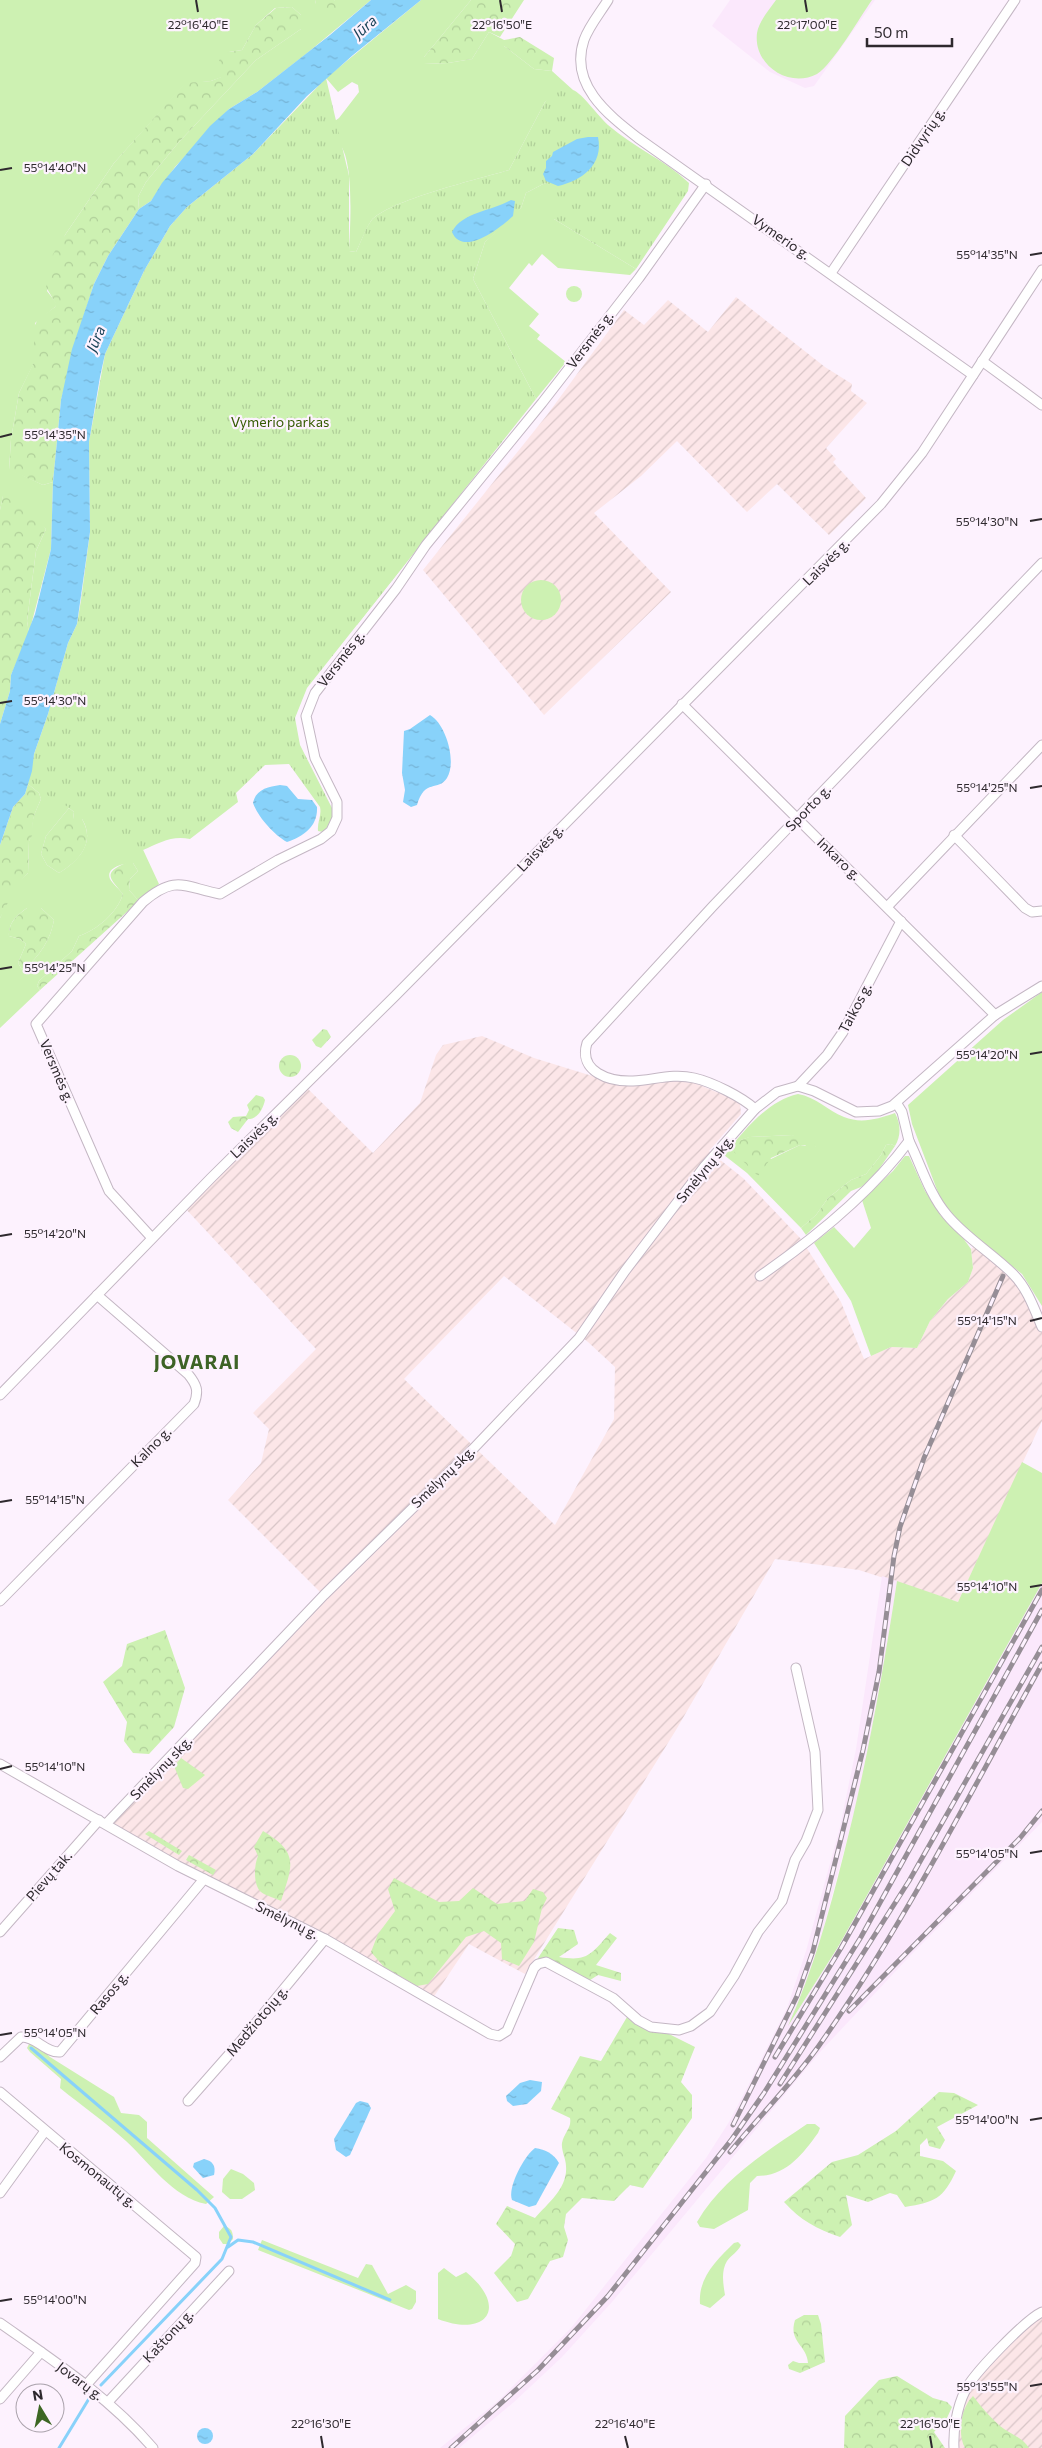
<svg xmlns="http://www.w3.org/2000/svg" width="1042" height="2448" viewBox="0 0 1042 2448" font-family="Commissioner,sans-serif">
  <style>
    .industrial { fill: url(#industrial-furrows); fill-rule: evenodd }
    .built { fill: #fbe8fc }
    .grass { fill: #cdf1b2; fill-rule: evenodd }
    .forest { fill: url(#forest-crowns) }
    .park { fill: url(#park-tufts) }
    .water { fill: url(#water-ripples) }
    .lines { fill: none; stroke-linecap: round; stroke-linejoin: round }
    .stream { stroke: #88d2fa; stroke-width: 3 }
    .minor-casing { stroke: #c4b7c4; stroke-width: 11 }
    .minor { stroke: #fff; stroke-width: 9 }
    .rail-casing { stroke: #968e96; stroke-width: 5 }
    .rail { stroke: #fdf2fe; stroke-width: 3; stroke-dasharray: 9; stroke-linecap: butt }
    .ticks { fill: none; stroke: #2e292e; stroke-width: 2 }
    .labels { text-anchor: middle; stroke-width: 4.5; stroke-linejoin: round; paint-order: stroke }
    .street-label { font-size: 14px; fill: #2e292e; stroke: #fdf2fe }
    .park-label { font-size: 14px; fill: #345a00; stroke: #fdf2fe }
    .water-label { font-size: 15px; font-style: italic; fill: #1b4459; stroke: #fdf2fe }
    .district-label { font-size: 19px; font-weight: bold; letter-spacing: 1px; fill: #3d6326; stroke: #fdf2fe }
    .ticks-label { font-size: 12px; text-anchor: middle; fill: #2e292e; stroke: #fdf2fe; stroke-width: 4.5; stroke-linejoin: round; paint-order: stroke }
  </style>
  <defs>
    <pattern id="industrial-furrows" width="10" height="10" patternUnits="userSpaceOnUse" patternTransform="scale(1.25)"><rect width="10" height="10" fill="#fce6e8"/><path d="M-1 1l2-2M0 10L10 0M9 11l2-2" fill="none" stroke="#d8c5c7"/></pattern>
    <pattern id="forest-crowns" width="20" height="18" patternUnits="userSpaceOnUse" patternTransform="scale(1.25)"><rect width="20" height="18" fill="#cdf1b2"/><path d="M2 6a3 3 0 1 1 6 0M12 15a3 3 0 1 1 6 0" fill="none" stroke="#b0cf99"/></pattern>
    <pattern id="park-tufts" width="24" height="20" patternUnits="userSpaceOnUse" patternTransform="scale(1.25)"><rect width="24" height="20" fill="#cdf1b2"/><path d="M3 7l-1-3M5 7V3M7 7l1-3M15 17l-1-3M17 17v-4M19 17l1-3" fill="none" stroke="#b0cf99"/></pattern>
    <pattern id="water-ripples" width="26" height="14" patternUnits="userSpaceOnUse" patternTransform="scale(1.25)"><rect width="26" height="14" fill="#88d2fa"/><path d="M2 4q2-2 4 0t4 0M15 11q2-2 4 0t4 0" fill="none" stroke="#76b4d7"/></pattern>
  </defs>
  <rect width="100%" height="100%" fill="#fdf2fe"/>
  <g class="industrial">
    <polygon points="736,297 825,367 852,384 851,391 867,403 826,448 836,459 833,462 866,498 829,535 777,484 747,512 677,441 641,476 594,513 671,592 544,715 423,570 547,415 624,310 644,325 668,300 708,332"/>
    <path d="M482 1036 534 1058 615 1083 636 1085 675 1081 695 1083 740 1102 741 1114 709 1151 743 1178 801 1239 841 1302 864 1359 891 1347 917 1348 930 1321 948 1299 968 1282 973 1268 971 1249 977 1244 1013 1275 1042 1327V1421L958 1602 859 1570 775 1559 676 1730 525 1974 469 1944 431 2001 106 1824 323 1595 228 1500 261 1463 269 1429 253 1413 316 1349 184 1207 305 1086 373 1153 420 1103 436 1055 443 1045ZM504 1276 588 1342 615 1367 614 1419 555 1525 404 1379Z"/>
    <polygon points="1042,2312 1042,2448 954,2448 965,2390"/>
  </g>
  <g class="built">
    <polygon points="730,0 875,0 814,86 805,88 770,72 712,26"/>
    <polygon points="882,1576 897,1581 883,1672 862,1783 815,1960 790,2023 838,1947 1042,1583 1042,1822 907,1959 821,2051 612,2302 562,2357 514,2402 459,2448 440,2448 498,2401 571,2328 706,2158 729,2122 750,2082 787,2008 806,1951 840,1827 856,1749"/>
  </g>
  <g class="grass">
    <polygon points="0,0 316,0 315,4 336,2 334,0 371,0 306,54 257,92 229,109 175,167 151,201 139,209 138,197 146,182 179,142 256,60 301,29 301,15 292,7 275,8 256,25 242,50 229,52 222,77 211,81 185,84 114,163 65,235 47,291 57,304 55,307 35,323 34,363 19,393 11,439 9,469 43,485 53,482 51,549 29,633 27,621 36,551 46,529 3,496 0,510"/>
    <path d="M421 0H471L424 57V64L448 63 472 59 489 32 504 40V46L534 69 552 71 573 90 561 91 545 102 509 170C482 178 386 201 371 221 365 230 361 242 356 252L349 251C350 227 355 158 338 142L327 144 232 256 211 284 201 302 226 307 247 316 249 327 245 337 210 360 183 369 165 370 151 407 142 453C154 464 178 475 195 469 202 467 210 462 217 458L227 426 256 396 271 393 285 382 295 352V324L285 302 286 295 306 268C323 262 329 284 334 296L327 318 323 347 296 430 355 491 415 485 446 468 479 470 357 625C349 592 329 592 338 551L327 535H309L293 524 269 526 245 535 228 564 190 586 154 695 151 720 160 733 150 759 132 826 159 884 139 901 129 890 130 879 138 871 133 863C125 863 105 867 110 879 113 884 120 890 123 894 117 913 97 930 79 936L72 951 39 981 37 986 40 990 0 1028V918L9 897 18 882 28 873 29 841 33 832C30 820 37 809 41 799L39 793 28 784 32 771 62 764 70 744 81 689 101 651 118 576 106 535 105 501 128 438 150 363 174 316 219 250 261 196 314 136 339 118 359 92 358 85 352 82 338 92 326 78ZM194 502H206L210 518C199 538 203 556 182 572 175 578 173 582 163 584L156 574 147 572 133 583 125 566 119 562 117 545 123 533 131 534 136 540 146 519 155 523 161 513 167 510 175 516 181 514 186 506ZM148 597 155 598 157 605 153 619 158 621 170 614 175 620 163 647 148 696 144 723 133 742C119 737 111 729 96 727L93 719C103 687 120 658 119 625ZM88 762 92 765 91 771C82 774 79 785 69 790L65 787C69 774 75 766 88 762ZM69 808 74 812 73 819H82C96 842 79 861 59 873L47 865 41 854 46 836ZM27 908H41L54 920C51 939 39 957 24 969L21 968 18 963 26 944 20 939 9 936C8 923 17 915 27 908Z"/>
    <path d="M776 0H872C860 17 833 64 817 74 789 89 753 65 757 33 759 21 769 10 776 0Z"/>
    <polygon points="545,183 554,186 554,219 636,269 630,275 558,268 542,254 532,266 529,263 509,288 539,314 529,326 540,335 537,339 566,362 536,399 473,279 485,242 521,208 526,193"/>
    <circle cx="574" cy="294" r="8"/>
    <circle cx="541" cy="600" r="20"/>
    <polygon points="1042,992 1042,1306 1022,1274 961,1225 951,1214 939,1195 912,1124 908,1105 1003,1020"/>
    <path d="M798 1094C816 1097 827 1110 844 1117 861 1124 878 1119 895 1113 901 1124 901 1136 895 1146L891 1144 886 1145 881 1155 866 1174 851 1180 828 1198 816 1215 801 1228 747 1173 724 1155C744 1131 767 1101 798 1094ZM792 1135 816 1147 800 1145 771 1159 741 1140 750 1137Z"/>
    <polygon points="905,1156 909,1156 925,1191 941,1216 963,1238 971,1249 973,1268 968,1282 948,1299 930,1321 917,1348 891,1347 871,1356 851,1301 814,1243 834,1227 854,1248 871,1228 862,1200 893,1171"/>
    <path d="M1022 1462 1042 1473V1583L838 1947 788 2026C813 1970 829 1913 844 1853 867 1763 883 1673 897 1581L958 1602Z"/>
    <polygon points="181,1758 205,1775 188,1789 183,1788 174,1766"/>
    <path d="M29 2044H35L50 2057 114 2097 121 2113 139 2115 147 2122V2138L214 2197 206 2204C172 2197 150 2163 126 2141 105 2122 81 2105 60 2088L61 2079 30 2052 27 2048Z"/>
    <path d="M807 2124H815L820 2128 818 2133C802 2155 786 2176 757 2176L750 2183 748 2210 714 2229 700 2227 697 2222C723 2178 766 2152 807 2124Z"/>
    <polygon points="231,2169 243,2174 254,2183 255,2190 242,2199 230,2199 222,2192 223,2179"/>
    <path d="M224 2226C231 2228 233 2231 233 2239L228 2244H223L219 2238V2232Z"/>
    <polygon points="262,2240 358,2278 366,2264 372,2265 388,2294 406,2285 416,2291 416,2302 412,2309 409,2310 258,2250"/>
    <path d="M738 2242 741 2245C738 2252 731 2255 727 2261 721 2271 723 2283 725 2295L710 2308 700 2304C698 2277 717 2260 734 2243Z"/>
    <path d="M444 2268 456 2277 466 2272C509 2307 487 2338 438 2319V2273Z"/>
  </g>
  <g class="forest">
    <polygon points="316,0 334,0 336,1 336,10 328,15 315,4"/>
    <polygon points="471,0 524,0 500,37 489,32 472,59 448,63 424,64 424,57"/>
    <polygon points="292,7 301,15 301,29 256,60 179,142 146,182 138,197 139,209 108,256 94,284 84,315 61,400 53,482 43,485 9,470 11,439 19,393 34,362 34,327 38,319 55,307 56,304 46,287 53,254 65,235 114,163 185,83 211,81 221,77 219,60 229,52 242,50 256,25 276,8"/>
    <polygon points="520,37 554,58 552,71 534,69 504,46 504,40"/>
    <polygon points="3,495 25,507 46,529 36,551 27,621 29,633 11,675 10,691 0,724 0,510"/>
    <path d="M28 784 39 793 41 799C37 809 30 820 34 832L29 841 28 873C13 886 10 901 0 918V845L13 807 25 794Z"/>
    <path d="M69 808 74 812 73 819H82C96 843 79 861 59 873L47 865 41 854 46 836Z"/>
    <path d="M126 863H133L138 871 130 879 129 890 139 901 40 990 37 986 39 981 72 951 79 936C97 930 117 913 123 894 110 878 102 873 126 863Z"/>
    <path d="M27 908H41L54 920C51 939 39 957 24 969L21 968 18 963 26 944 20 939 9 936C8 923 17 915 27 908Z"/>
    <polygon points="323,1029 327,1030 331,1037 321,1048 316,1046 312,1040"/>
    <circle cx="290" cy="1066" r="11"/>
    <path d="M256 1095 263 1097 265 1100C263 1109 258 1119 248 1119L238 1132 231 1128 228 1122 233 1117 246 1116 249 1110 247 1105Z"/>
    <polygon points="792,1135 810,1138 816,1147 812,1151 805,1145 800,1145 771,1158 758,1176 734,1152 741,1140 749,1137"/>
    <polygon points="891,1144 895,1146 873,1178 861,1187 851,1191 806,1235 801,1228 816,1215 828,1198 851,1180 866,1174 881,1155 886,1145"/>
    <polygon points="165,1630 185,1688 174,1727 149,1754 133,1753 124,1741 127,1722 103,1682 122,1666 127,1644"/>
    <polygon points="149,1831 182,1851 179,1855 145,1834"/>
    <path d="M263 1831C299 1853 293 1864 281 1901 276 1898 266 1896 261 1892 253 1885 254 1865 258 1856L254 1847Z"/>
    <polygon points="189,1855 216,1870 213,1875 186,1860"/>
    <polygon points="394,1878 439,1902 459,1901 473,1888 497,1904 525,1901 533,1889 543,1892 547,1898 542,1908 534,1942 519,1966 502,1959 501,1943 484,1931 466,1937 428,1984 417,1986 384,1967 371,1952 378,1934 395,1911 388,1889"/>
    <path d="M558 1928 574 1930 578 1944 559 1957C588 1962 591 1954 610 1933L617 1938 596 1965 621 1973V1981L598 1975 584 1984 543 1965 532 1967Z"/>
    <path d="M627 2017 647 2028 667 2033 695 2047 681 2082 692 2095V2118L643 2188 630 2185 614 2201 582 2198 566 2214 564 2227 568 2240 563 2257 550 2261 528 2299 517 2302 494 2273 511 2256 515 2244 496 2224 507 2206 535 2218C548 2203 568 2188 566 2166 566 2159 561 2150 562 2143 564 2133 572 2128 570 2118L551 2109 580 2056 601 2061Z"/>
    <path d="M939 2092 954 2093 978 2105 937 2127 945 2140 940 2149 929 2146 927 2138 920 2145V2156L943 2161 956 2171C943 2199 935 2202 905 2207L897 2195 890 2193 868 2202 846 2195 852 2225 840 2237C817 2229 800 2220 784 2202L832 2162 858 2155 896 2131Z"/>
    <path d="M804 2315H818L821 2324 825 2362 800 2373 789 2369 788 2365 793 2361 799 2363H808C807 2345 788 2342 795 2320Z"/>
    <polygon points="897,2376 933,2398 947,2402 952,2407 947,2418 934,2432 945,2448 844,2448 845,2416 879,2380"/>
    <path d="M973 2396C981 2407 990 2417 1000 2426 1010 2434 1022 2437 1029 2448H965C957 2434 961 2407 973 2396Z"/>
  </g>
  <path class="park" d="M326 78 349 176V251L356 252C361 242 365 229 371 221 386 201 482 178 509 170L545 102C552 95 562 87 573 90 582 93 599 117 608 125 633 147 665 160 689 183L688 191 636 269 554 219V187L545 183 526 193 521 208 515 216 485 242 473 279 536 399 307 688 295 718 300 745 332 808V819L328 830 323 832 318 831C317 822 322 816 320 807L289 764 265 765 236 793 238 802 190 839C172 835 159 843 143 850L28 784 34 754 48 714 68 643 77 624 81 600 90 532 89 442 105 354 144 271 170 226 187 207 253 154Z"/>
  <g class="water">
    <polygon points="371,0 421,0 353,55 307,96 253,154 187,207 170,226 144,271 105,354 100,377 89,442 90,532 77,624 68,643 48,714 34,754 32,771 25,794 13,807 0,845 0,724 10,691 11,675 35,614 51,549 53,482 61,400 72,349 94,284 108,256 139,209 151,201 162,183 210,126 229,109 257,92 330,35"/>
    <path d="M588 137H598C604 165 581 181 558 186L546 181 543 174 546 168V161L552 156 553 152 577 139Z"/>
    <path d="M511 200 515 201 513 216C501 227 463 258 452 232 462 212 493 211 511 200Z"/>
    <path d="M430 715C446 724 457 762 447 778 438 792 425 778 417 805L411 807 403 802 405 790 402 773 404 731 410 729Z"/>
    <path d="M280 785 287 786 298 799 312 800 317 807C318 826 304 836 287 842 274 835 258 817 253 803 256 789 268 787 280 785Z"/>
    <polygon points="530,2080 542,2082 541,2091 527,2104 513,2106 507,2101 506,2096 520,2083"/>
    <polygon points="360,2101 368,2103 371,2108 350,2155 346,2157 336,2150 334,2139 356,2103"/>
    <path d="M535 2148C546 2150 553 2153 559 2163L536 2205 529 2207 512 2200C507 2187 525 2155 535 2148Z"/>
    <path d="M204 2159C213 2161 216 2166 214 2175L203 2178 193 2167 194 2163Z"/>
    <circle cx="205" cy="2436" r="8"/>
  </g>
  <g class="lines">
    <g class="stream">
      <polyline points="31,2048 197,2190 215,2208 231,2237 222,2259 101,2385"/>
      <polyline points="228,2247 238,2240 253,2242 390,2300"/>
      <polyline points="59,2448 90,2397"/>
    </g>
    <defs>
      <g id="minor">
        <path d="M608 0C600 13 589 26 584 40 569 84 607 114 638 138L973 375"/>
        <polyline points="831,273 1015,0"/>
        <polyline points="982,361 1042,405"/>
        <polyline points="682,704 995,1015"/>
        <polyline points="954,835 1025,908 1032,912 1042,911"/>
        <polyline points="887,907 1042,745"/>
        <polyline points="798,1086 827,1055 843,1032 901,921"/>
        <path d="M755 1109C742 1097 712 1082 694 1078 673 1073 654 1080 633 1081 610 1082 578 1072 587 1043L713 906 1042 563"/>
        <path d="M909 1141C921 1165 929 1194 947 1215 966 1238 992 1253 1013 1274 1027 1288 1034 1308 1042 1327"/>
        <path d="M152 1238 109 1191 36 1024 143 902C176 874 184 887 220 894L278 860 321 839 331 831 337 818V802L315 758 306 716 315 693 396 589 426 545 542 403 639 278 706 184"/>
        <path d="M760 1276C815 1238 870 1194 909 1141L902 1112 897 1104"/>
        <polyline points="0,1395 211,1178 395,996 881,504 922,453 1042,270"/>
        <path d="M0 1601 194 1404C199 1391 197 1385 188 1374L97 1295"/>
        <polyline points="0,1764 178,1866 325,1939 490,2034 499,2036 507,2031 534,1968 538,1964 546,1962 613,1998 638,2020 651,2027 679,2030 691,2026 710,2012 734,1976 758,1932 782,1901 795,1860 806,1841 818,1810 815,1752 796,1668"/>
        <polyline points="106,1824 324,1595 473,1449 579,1338 625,1271 704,1167 755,1109 777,1092 798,1086 814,1091 856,1112 879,1111 892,1106 995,1015 1042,986"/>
        <polyline points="0,1932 99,1820"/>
        <path d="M0 2057 21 2037C36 2036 45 2053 60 2052L204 1879"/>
        <polyline points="0,2092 196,2257 195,2263 87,2384"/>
        <polyline points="188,2101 240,2042 325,1939"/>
        <polyline points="0,2193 45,2131"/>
        <path d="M0 2323C54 2361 109 2397 153 2448"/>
        <polyline points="0,2399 41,2352"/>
        <polyline points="108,2402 229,2271"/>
        <path d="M954 2448C953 2431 957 2407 965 2391 972 2375 1025 2320 1042 2312"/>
      </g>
    </defs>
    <use href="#minor" class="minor-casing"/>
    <use href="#minor" class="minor"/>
    <defs>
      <g id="rail">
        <polyline points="849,2011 1020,1838 1042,1811"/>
        <polyline points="775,2057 841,1948 1042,1590"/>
        <polyline points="780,2084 909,1881 1042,1647"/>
        <polyline points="733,2125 797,1996 813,1951 863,1750 879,1672 894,1556 900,1527 924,1458 1003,1276"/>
        <path d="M730 2152C759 2117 792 2083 818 2047 903 1927 970 1793 1042 1664"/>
        <polyline points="451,2448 538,2370 608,2296 732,2139 764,2093 861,1937 1042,1610"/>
      </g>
    </defs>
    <use href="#rail" class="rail-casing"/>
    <use href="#rail" class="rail"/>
  </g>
  <path class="ticks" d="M196 0 198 12M500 0 502 12M805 0 807 12M0 170 12 168M1030 255 1042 253M0 437 12 434M1030 521 1042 519M0 703 12 701M1030 788 1042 786M0 969 12 967M1030 1054 1042 1052M0 1236 12 1234M1030 1321 1042 1318M0 1502 12 1500M1030 1587 1042 1585M0 1769 12 1766M1030 1853 1042 1851M0 2035 12 2033M1030 2120 1042 2118M0 2301 12 2299M1030 2386 1042 2384M321 2436 323 2448M625 2436 628 2448M930 2436 932 2448"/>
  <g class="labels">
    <g class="street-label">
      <text transform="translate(923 137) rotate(-56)" y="5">Didvyrių g.</text>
      <text transform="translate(781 237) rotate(35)" y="5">Vymerio g.</text>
      <text transform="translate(590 340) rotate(-53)" y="5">Versmės g.</text>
      <text transform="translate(826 562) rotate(-45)" y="5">Laisvės g.</text>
      <text transform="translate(341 659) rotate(-52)" y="5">Versmės g.</text>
      <text transform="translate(808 808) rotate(-46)" y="5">Sporto g.</text>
      <text transform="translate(540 848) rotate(-46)" y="5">Laisvės g.</text>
      <text transform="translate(839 859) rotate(44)" y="5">Inkaro g.</text>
      <text transform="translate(855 1008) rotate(-62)" y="5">Taikos g.</text>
      <text transform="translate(57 1071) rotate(67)" y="5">Versmės g.</text>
      <text transform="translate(254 1135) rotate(-44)" y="5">Laisvės g.</text>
      <text transform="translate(705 1169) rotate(-51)" y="5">Smėlynų skg.</text>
      <text transform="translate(151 1447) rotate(-45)" y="5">Kalno g.</text>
      <text transform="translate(443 1477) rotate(-44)" y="5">Smėlynų skg.</text>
      <text transform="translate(161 1768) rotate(-46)" y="5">Smėlynų skg.</text>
      <text transform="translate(49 1876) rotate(-49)" y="5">Pievų tak.</text>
      <text transform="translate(287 1920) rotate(26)" y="5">Smėlynų g.</text>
      <text transform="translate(109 1993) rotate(-50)" y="5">Rasos g.</text>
      <text transform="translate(257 2021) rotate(-50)" y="5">Medžiotojų g.</text>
      <text transform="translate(98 2175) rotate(39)" y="5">Kosmonautų g.</text>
      <text transform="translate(168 2336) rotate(-47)" y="5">Kaštonų g.</text>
      <text transform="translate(80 2381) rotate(37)" y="5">Jovarų g.</text>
    </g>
    <g class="park-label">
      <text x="280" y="427">Vymerio parkas</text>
    </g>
    <g class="water-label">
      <text transform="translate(365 27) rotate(-42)" y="5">Jūra</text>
      <text transform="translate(96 339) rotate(-68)" y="5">Jūra</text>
    </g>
    <g class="district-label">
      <text x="197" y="1369">JOVARAI</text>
    </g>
  </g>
  <g class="ticks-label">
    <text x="198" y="29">22°16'40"E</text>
    <text x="502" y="29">22°16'50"E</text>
    <text x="807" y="29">22°17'00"E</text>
    <text x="55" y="172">55°14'40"N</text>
    <text x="987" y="259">55°14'35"N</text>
    <text x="55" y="439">55°14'35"N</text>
    <text x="987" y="526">55°14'30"N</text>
    <text x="55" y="705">55°14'30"N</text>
    <text x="987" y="792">55°14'25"N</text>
    <text x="55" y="972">55°14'25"N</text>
    <text x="987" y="1059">55°14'20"N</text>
    <text x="55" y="1238">55°14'20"N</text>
    <text x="987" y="1325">55°14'15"N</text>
    <text x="55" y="1504">55°14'15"N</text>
    <text x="987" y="1591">55°14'10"N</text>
    <text x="55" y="1771">55°14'10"N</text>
    <text x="987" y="1858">55°14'05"N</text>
    <text x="55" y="2037">55°14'05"N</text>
    <text x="987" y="2124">55°14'00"N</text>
    <text x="55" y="2304">55°14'00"N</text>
    <text x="987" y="2391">55°13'55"N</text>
    <text x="321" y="2428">22°16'30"E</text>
    <text x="625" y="2428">22°16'40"E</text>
    <text x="930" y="2428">22°16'50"E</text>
  </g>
  <g transform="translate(40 2408) rotate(350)"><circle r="24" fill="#fdf2fe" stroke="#aaa2ab"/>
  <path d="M0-4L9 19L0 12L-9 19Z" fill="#3d6724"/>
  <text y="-8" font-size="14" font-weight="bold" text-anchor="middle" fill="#2e292e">N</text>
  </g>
  <path d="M867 38v8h85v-8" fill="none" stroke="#2e292e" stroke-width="2.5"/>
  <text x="874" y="38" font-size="15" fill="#2e292e" stroke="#fdf2fe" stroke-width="4" paint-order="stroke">50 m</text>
</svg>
